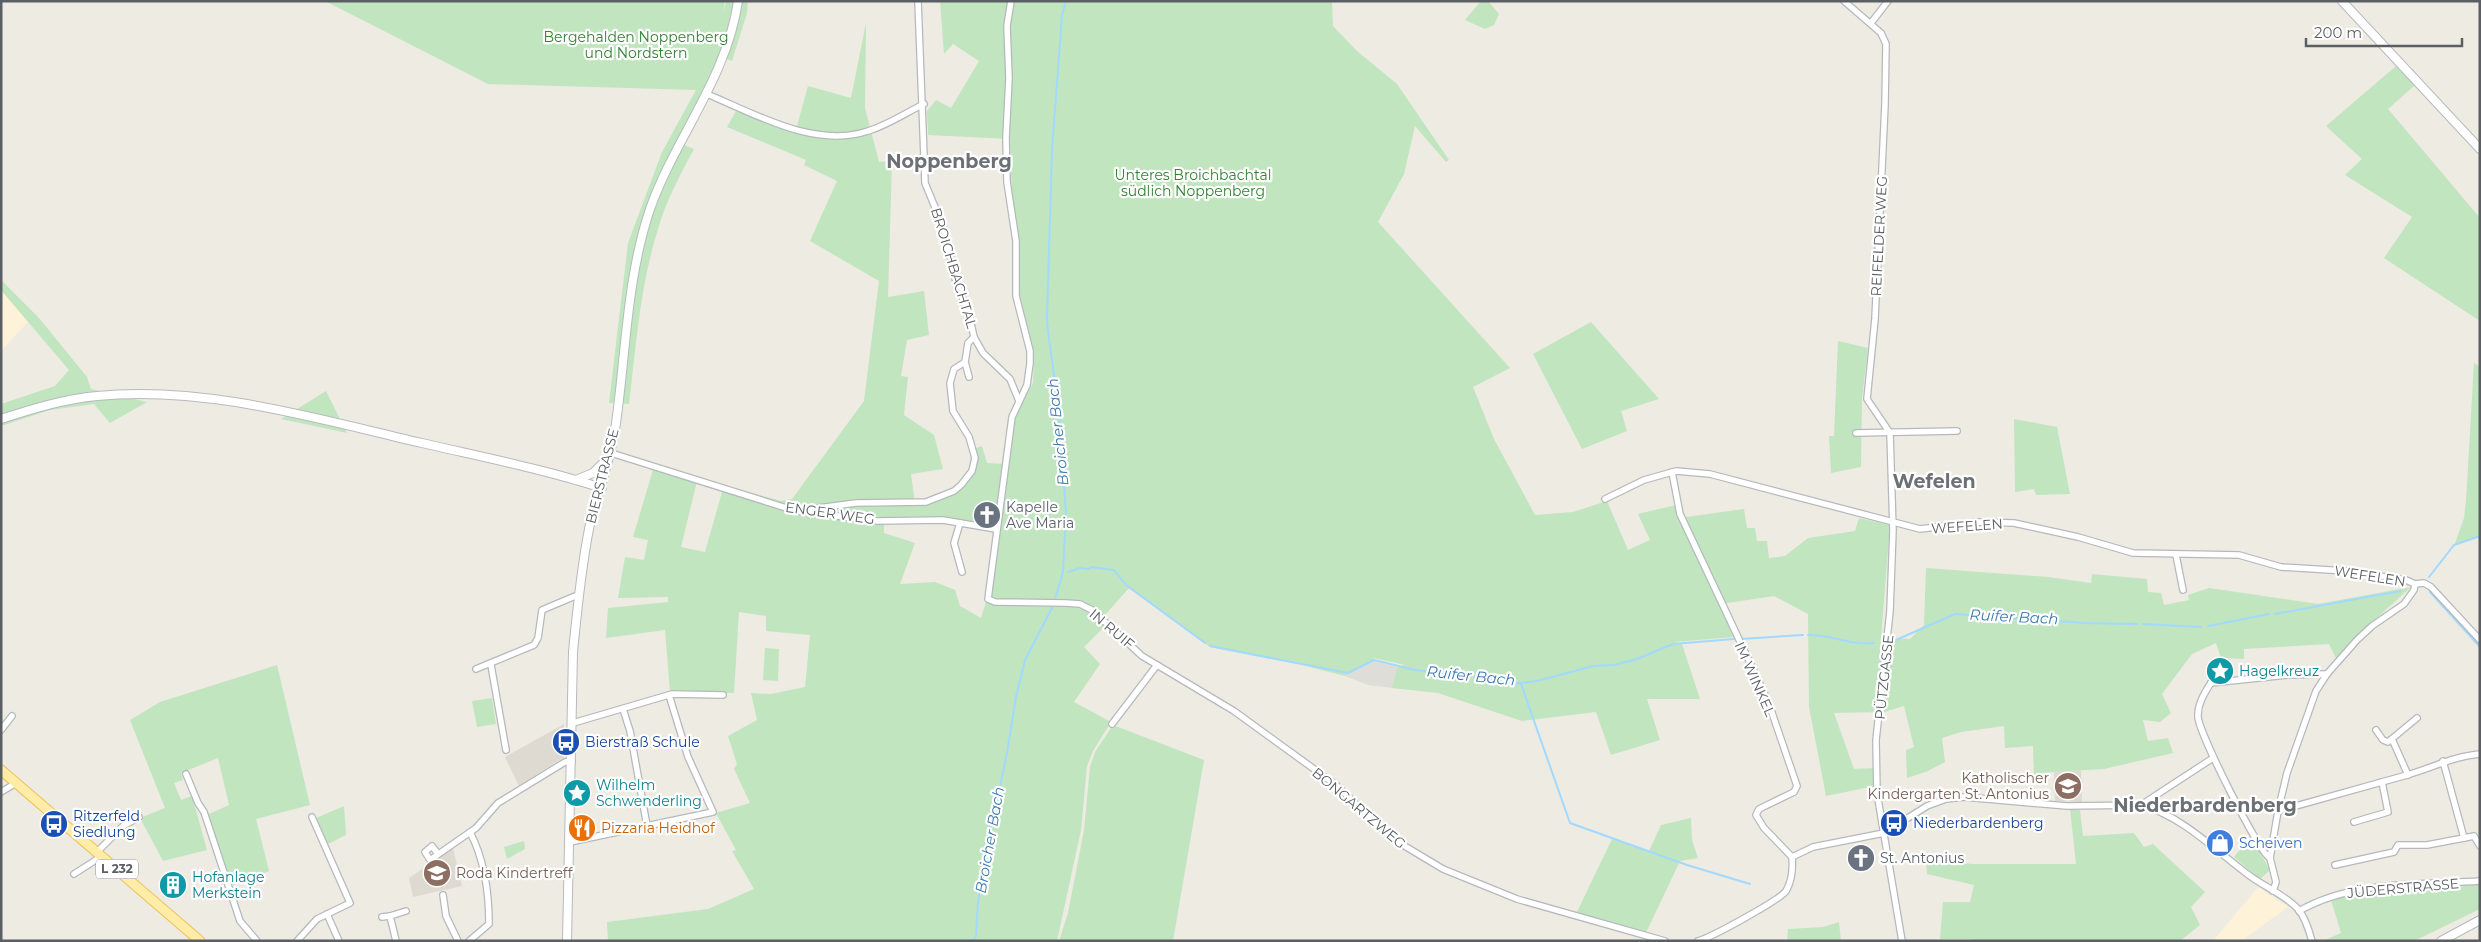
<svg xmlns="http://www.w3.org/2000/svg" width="2481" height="942" viewBox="0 0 2481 942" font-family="Montserrat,sans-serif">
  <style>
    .commercial { fill: #fef3d8 }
    .industrial { fill: #dfddd7 }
    .education { fill: #dedad1 }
    .green { fill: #c0e5bf; fill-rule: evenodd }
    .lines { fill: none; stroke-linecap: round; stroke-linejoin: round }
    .stream { stroke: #a2d9ff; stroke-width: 2 }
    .street-casing { stroke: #b5b9bd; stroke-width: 8 }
    .secondary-casing { stroke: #b6babf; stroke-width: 10 }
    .primary-casing { stroke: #f1c159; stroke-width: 11 }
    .street { stroke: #fff; stroke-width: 5.5 }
    .secondary { stroke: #fff; stroke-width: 8 }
    .primary { stroke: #ffeda7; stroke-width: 9 }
    .labels { text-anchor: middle; stroke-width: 4.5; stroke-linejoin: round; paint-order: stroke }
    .shield { fill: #fff; stroke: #8c8f92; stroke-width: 1 }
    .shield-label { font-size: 12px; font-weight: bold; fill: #5b5f63 }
    .park-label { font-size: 14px; fill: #348235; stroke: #fff }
    .street-label { font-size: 14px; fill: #5b5f63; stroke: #fff }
    .worship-label { font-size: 14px; fill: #5b616d; stroke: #fff; text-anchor: start }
    .culture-label { font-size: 14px; fill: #0d838f; stroke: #fff; text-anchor: start }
    .transit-label { font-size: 14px; fill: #164399; stroke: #fff; text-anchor: start }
    .education-label { font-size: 14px; fill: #785e54; stroke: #fff; text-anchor: end }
    .food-label { font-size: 14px; fill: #c56008; stroke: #fff; text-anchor: start }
    .shop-label { font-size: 14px; fill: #366cbe; stroke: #fff; text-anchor: start }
    .water-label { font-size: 15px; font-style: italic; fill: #3f7ab0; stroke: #fff }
    .district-label { font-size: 19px; font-weight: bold; fill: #6c7175; stroke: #fff }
  </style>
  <rect width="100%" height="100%" fill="#eeebe3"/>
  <g class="commercial">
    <polygon points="1,290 29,321 1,351"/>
    <polygon points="2258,887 2288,907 2241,941 2213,941"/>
  </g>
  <polygon class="industrial" points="1373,661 1397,667 1392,688 1368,685 1345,676"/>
  <g class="education">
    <polygon points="564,724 564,757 519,786 505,757"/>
    <polygon points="2081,770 2082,802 2055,801 2054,772"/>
    <polygon points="453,848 462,886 413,897 409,878"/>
  </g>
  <g class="green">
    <path d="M325 1H725L723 14 726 1H748L747 13 732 61 720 56 677 142 694 149C680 175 666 201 658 229 640 286 636 346 629 404L609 403 628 243 662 152 696 90 488 84Z"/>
    <path d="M940 1H1332L1333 26 1357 51 1397 84 1449 160 1446 162 1415 126 1404 174 1378 222 1510 368 1473 387 1494 439 1535 515 1573 512 1607 501 1628 550 1650 540 1638 514 1680 504 1686 517 1744 509 1747 528H1755L1757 541H1767L1769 558 1785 556 1808 538 1855 531 1859 518 1890 525 1881 638 1910 639 1924 625 1926 568 2048 577 2091 583 2092 574 2147 579 2148 592 2161 593 2164 605 2189 600 2188 595 2209 588 2318 604 2411 587 2370 624 2337 660 2329 644 2244 649V659L2221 658 2216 643 2192 654 2162 694 2171 713 2160 722 2143 720 2148 741 2168 738 2173 753 2104 769 2052 772 2034 776 2033 746 2005 748 2004 726 1961 732 1942 738 1945 762 1928 771 1907 778 1906 750 1914 747 1904 706 1884 712 1834 713 1854 769 1875 768V786L1826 796 1809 707 1808 614 1774 596 1721 604 1734 637 1675 642 1682 644 1700 699H1647L1660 740 1611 755 1596 712 1522 721 1438 693 1392 688 1397 667 1405 665 1374 658 1373 661 1345 676 1302 665 1210 647 1129 588 1104 616 1110 621 1084 647 1100 664 1074 702 1111 722 1093 751 1087 766 1081 830 1057 941H608L607 922 708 909 754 889 732 851 736 850 716 813 750 803 734 769 737 764 728 736 757 720 751 693 771 694 805 687 810 635 766 631V616L739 612 734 693 670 692 665 630 606 638 608 608 668 602V597L618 598 625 557 644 560 648 540 633 537 655 463 698 477 681 547 705 552 724 485 781 501 792 499 864 401 879 281 810 241 837 181 804 165 806 160 727 127 736 111 795 133 808 86 851 98 866 23 865 108 879 162 892 161 888 297 924 291 929 335 907 340 901 376 908 377 904 415 934 435 943 469 911 474 915 503 946 496 962 480 974 463 970 450 982 446 987 463 1009 464 1016 414 1033 383 1034 353 1020 296 1016 223 1012 201 1010 139 928 135 927 111 936 100 951 108 979 61 953 44 944 54ZM1003 502 990 600 986 602 981 618 960 606 955 590 935 582 900 584 915 543 884 533V518C919 516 940 515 974 524L994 504Z"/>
    <polygon points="1481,1 1488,1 1499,14 1494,25 1485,29 1465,20"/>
    <polygon points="2396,66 2415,85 2388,109 2480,218 2480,321 2384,258 2412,217 2345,175 2362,159 2326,126"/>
    <polygon points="1,280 39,318 87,377 91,389 147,402 110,423 94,404 50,410 1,426 1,404 55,386 69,370 1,290"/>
    <polygon points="1591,322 1659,399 1621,411 1627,431 1582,449 1533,354"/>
    <polygon points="1838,341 1868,348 1862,398 1861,467 1831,473 1829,436 1834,436"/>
    <polygon points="2474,363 2480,367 2480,537 2454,546 2464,518 2466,501"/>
    <polygon points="326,391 347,433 281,419"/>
    <polygon points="2014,419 2057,427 2070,494 2036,495 2034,489 2015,492"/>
    <polygon points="765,648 779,649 778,681 763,680"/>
    <polygon points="277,665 310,805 256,819 269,871 230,886 207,815 229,805 218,758 181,773 183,780 174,783 181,800 192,796 207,850 163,861 140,818 165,808 130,720 160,702"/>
    <polygon points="492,698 496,724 477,727 472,701"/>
    <polygon points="1113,725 1204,760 1173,941 1059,941 1068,913 1084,830 1090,767 1095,752"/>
    <polygon points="344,806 346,835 328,844 316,818"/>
    <polygon points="2070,809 2080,810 2083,836 2134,833 2144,847 2153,844 2205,892 2191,907 2200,925 2180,941 1973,941 1973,939 1940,939 1943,902 1970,902 1974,885 1927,874 1926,860 1973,864 2076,864"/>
    <polygon points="1691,818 1692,840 1698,858 1680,861 1645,935 1576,914 1612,839 1649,851 1661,825"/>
    <polygon points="2251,837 2270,870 2260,879 2234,857"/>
    <polygon points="524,841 525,849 507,859 504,847"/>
    <path d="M2480 884V909L2414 941H2323L2341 933 2331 900C2377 884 2431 887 2480 884Z"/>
    <polygon points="1839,922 1841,941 1787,941 1788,929 1823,927"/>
  </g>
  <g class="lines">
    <g class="stream">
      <polyline points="1068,572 1080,568 1089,569 1091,567 1114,570 1126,585 1205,643"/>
      <polyline points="2429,577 2454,545 2480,536"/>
      <polyline points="2430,592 2480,647"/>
      <polyline points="2275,614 2400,591"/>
      <polyline points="2143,624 2201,627"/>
      <polyline points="2208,626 2269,614"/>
      <path d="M1808 635C1830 634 1852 646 1874 643"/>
      <polyline points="1741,639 1803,635"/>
      <polyline points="1896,640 1955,614 2084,623 2137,624"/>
      <polyline points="1210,646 1348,673 1374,660 1415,670 1474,676 1513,684 1537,681 1593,666 1614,665 1637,659 1673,644 1734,639"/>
      <polyline points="1521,684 1570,823 1687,865 1750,884"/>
      <path d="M973 941 976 936 978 902 992 815 995 810 1007 753 1016 697 1025 660 1053 606 1063 572 1066 512 1059 414C1051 406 1056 394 1055 384 1053 362 1048 340 1047 318L1052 150 1062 15 1066 1"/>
    </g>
    <defs>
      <g id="street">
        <polyline points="918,1 925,183 944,229 956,282 969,314 974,337 983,353 1010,379 1019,401"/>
        <polyline points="1011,1 1007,26 1009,78 1006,138 1007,182 1016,241 1016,296 1030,351 1030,363 1027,385 1012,417 988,599 995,602 1066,603 1080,604 1092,610 1142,656 1234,711 1336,785 1393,839 1443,869 1517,899 1665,941"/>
        <polyline points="1844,1 1881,33 1886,44 1885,104 1875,319 1867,399 1890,433 1893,530 1890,611 1876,740 1877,793 1902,941"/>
        <polyline points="1871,23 1888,1"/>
        <path d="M707 94C755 114 815 149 868 131 888 125 905 113 924 104"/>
        <polyline points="965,362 969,377"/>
        <polyline points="1856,433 1957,431"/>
        <polyline points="611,453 796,511 877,521 943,520 996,529"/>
        <polyline points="1672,472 1680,514 1768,701 1797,786 1794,792 1759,809 1756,815 1764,828 1792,857"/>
        <polyline points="1605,499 1644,480 1676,471 1710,474 1920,529 1979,522 2014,523 2078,537 2133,553 2239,555 2281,567 2346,571 2406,580 2415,584"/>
        <polyline points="803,510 856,503 926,502 954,491 961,485 972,471 975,458 969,437 953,411 950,383 954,369 965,362 968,343 974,337"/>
        <polyline points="960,523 954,543 962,572"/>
        <polyline points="2176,555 2183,590"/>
        <polyline points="2415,584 2424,583 2431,587 2480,640"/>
        <polyline points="491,665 506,750"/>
        <path d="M2220 665C2214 683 2197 697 2198 717 2199 733 2260 855 2270 858"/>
        <polyline points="476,669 534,645 538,638 542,610 580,594"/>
        <polyline points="2211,683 2287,675 2327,674"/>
        <polyline points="623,709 630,731 647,826"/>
        <polyline points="573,723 672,694 723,695"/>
        <polyline points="1112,724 1157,665"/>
        <polyline points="1,730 12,716"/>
        <polyline points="2376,730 2383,740 2388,742 2417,718"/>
        <polyline points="2392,739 2408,775"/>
        <polyline points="2443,761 2464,838 2474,836 2480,846"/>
        <polyline points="186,774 198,803 204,812 240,921 257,941"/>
        <polyline points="1,792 16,783"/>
        <polyline points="2141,805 2213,758"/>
        <path d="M2278 811C2321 799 2364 787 2407 775 2432 768 2454 756 2480 754"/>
        <polyline points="2354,822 2388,812 2382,782"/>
        <polyline points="570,842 713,812 688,757 669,695"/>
        <polyline points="97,852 123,826 139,817"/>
        <polyline points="438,854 432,846 425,852 430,860 476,828 498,803 565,762 572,761"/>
        <path d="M1792 857 1813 847 1884 833 1927 806 1946 799 1964 797 2067 806 2141 805C2181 815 2217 852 2250 876 2265 887 2285 895 2298 909 2305 917 2309 930 2312 941"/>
        <polyline points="2335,865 2394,852 2398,845 2427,845 2464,838"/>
        <polyline points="74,874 102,856"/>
        <polyline points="2273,891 2276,882 2270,858 2278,811 2287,773 2316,691 2327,674 2357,640 2372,626 2404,604 2414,590 2415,584"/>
        <polyline points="443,895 446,916 458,941"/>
        <path d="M2299 911C2353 880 2420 885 2480 881"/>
        <polyline points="327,914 339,941"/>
        <polyline points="382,917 390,916"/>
        <polyline points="297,941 317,919 350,903 312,817"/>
        <polyline points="396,941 390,916 406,911"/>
        <path d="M469 941 489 924C489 892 485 861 470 832"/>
        <path d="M1698 941C1710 938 1780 900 1786 891 1792 881 1793 869 1792 857"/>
      </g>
      <g id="secondary">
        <polyline points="2342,1 2480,149"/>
        <path d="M1 419C32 409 64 399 97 396 204 385 318 419 422 443 482 457 543 469 602 488"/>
        <polyline points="576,480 593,473 609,457"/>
        <path d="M567 941 573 652C577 611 581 569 589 529 597 495 609 464 615 430 626 357 626 280 650 209 675 138 727 78 738 1"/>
        <polyline points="2441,941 2480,920"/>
      </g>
      <polyline id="primary" points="1,770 200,941"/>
    </defs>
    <use href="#street" class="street-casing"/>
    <use href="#secondary" class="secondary-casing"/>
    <use href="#primary" class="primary-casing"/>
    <use href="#street" class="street"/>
    <use href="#secondary" class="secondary"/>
    <use href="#primary" class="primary"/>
  </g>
  <defs>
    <symbol id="church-disc" viewBox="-11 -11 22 22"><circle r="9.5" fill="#6b7280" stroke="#fff"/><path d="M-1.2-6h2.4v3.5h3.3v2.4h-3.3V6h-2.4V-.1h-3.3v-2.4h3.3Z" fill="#fff"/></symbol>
    <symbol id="sight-disc" viewBox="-11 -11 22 22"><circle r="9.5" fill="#0f9aa8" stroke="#fff"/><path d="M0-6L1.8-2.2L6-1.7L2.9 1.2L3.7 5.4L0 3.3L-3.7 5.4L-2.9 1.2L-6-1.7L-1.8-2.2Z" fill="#fff"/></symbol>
    <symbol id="bus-disc" viewBox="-11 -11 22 22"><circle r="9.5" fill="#1a4fb4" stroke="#fff"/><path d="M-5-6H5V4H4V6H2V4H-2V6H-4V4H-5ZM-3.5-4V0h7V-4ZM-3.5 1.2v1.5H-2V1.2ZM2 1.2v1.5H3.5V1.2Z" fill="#fff"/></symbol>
    <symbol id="school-disc" viewBox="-11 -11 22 22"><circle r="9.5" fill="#8d6e63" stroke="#fff"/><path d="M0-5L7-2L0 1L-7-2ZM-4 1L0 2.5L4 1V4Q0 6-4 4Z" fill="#fff"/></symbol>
    <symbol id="restaurant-disc" viewBox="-11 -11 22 22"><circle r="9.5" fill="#e8710a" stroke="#fff"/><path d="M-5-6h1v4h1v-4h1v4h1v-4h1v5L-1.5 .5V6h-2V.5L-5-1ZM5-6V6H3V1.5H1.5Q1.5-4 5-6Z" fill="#fff"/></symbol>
    <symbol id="shop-disc" viewBox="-11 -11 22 22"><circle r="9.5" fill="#3f7fe0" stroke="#fff"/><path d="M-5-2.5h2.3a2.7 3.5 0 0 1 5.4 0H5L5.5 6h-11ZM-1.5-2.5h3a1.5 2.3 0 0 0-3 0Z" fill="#fff"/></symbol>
    <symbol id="building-disc" viewBox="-11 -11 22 22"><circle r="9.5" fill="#0f9aa8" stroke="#fff"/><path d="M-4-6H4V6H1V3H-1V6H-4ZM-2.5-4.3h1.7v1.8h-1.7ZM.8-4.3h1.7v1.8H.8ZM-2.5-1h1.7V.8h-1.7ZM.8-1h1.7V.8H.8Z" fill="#fff"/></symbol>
  </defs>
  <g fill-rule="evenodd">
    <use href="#church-disc" x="971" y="499" width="32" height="32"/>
    <use href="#sight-disc" x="2204" y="655" width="32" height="32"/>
    <use href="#bus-disc" x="550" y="726" width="32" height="32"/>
    <use href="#school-disc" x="2052" y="770" width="32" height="32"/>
    <use href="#sight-disc" x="561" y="777" width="32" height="32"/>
    <use href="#bus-disc" x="1878" y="807" width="32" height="32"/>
    <use href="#bus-disc" x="38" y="808" width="32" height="32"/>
    <use href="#restaurant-disc" x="566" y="812" width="32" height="32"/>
    <use href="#shop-disc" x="2204" y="827" width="32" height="32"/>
    <use href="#church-disc" x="1845" y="842" width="32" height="32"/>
    <use href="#school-disc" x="421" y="857" width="32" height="32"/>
    <use href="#building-disc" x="157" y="869" width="32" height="32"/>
  </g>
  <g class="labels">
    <rect class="shield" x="96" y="859.5" width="42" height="19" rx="4"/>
    <g class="shield-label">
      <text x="117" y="873">L 232</text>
    </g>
    <g class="park-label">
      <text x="636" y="42">Bergehalden Noppenberg<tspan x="636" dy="16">und Nordstern</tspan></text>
      <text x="1193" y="180">Unteres Broichbachtal<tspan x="1193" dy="16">südlich Noppenberg</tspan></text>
    </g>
    <g class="street-label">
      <text transform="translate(1879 236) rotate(-87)" y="5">REIFELDER WEG</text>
      <text transform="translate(954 268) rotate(73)" y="5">BROICHBACHTAL</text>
      <text transform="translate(602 476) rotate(-76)" y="5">BIERSTRASSE</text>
      <text transform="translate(830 513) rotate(8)" y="5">ENGER WEG</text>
      <text transform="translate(1967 526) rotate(-4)" y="5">WEFELEN</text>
      <text transform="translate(2370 576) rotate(9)" y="5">WEFELEN</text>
      <text transform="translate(1112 629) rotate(40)" y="5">IN RUIF</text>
      <text transform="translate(1884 677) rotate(-84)" y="5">PÜTZGASSE</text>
      <text transform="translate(1755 679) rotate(66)" y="5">IM WINKEL</text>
      <text transform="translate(1359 808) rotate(40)" y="5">BONGARTZWEG</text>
      <text transform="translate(2403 888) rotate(-5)" y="5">JÜDERSTRASSE</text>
    </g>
    <g class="worship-label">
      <text x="1006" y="512">Kapelle<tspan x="1006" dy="16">Ave Maria</tspan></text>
      <text x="1880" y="863">St. Antonius</text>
    </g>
    <g class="culture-label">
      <text x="2239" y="676">Hagelkreuz</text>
      <text x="596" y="790">Wilhelm<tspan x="596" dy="16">Schwenderling</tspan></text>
      <text x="192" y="882">Hofanlage<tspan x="192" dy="16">Merkstein</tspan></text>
    </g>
    <g class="transit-label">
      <text x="585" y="747">Bierstraß Schule</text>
      <text x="73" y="821">Ritzerfeld<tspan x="73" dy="16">Siedlung</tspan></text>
      <text x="1913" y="828">Niederbardenberg</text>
    </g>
    <g class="education-label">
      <text x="2049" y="783">Katholischer<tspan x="2049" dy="16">Kindergarten St. Antonius</tspan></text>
      <text x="456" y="878" text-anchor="start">Roda Kindertreff</text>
    </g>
    <g class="food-label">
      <text x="601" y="833">Pizzaria Heidhof</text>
    </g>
    <g class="shop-label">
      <text x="2239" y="848">Scheiven</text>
    </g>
    <g class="water-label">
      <text transform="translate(1058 432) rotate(-96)" y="5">Broicher Bach</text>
      <text transform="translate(2014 617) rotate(3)" y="5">Ruifer Bach</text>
      <text transform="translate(1471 676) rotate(6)" y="5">Ruifer Bach</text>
      <text transform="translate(990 840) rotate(-80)" y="5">Broicher Bach</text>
    </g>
    <g class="district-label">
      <text x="949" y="168">Noppenberg</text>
      <text x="1934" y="488">Wefelen</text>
      <text x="2205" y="812">Niederbardenberg</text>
    </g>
  </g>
  <rect width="2481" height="942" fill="none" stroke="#5b5f63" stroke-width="5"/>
  <path d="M2306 38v8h156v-8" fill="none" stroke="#5b5f63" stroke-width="2.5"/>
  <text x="2314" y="38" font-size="15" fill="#5b5f63" stroke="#ffffff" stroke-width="4" paint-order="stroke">200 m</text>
</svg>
